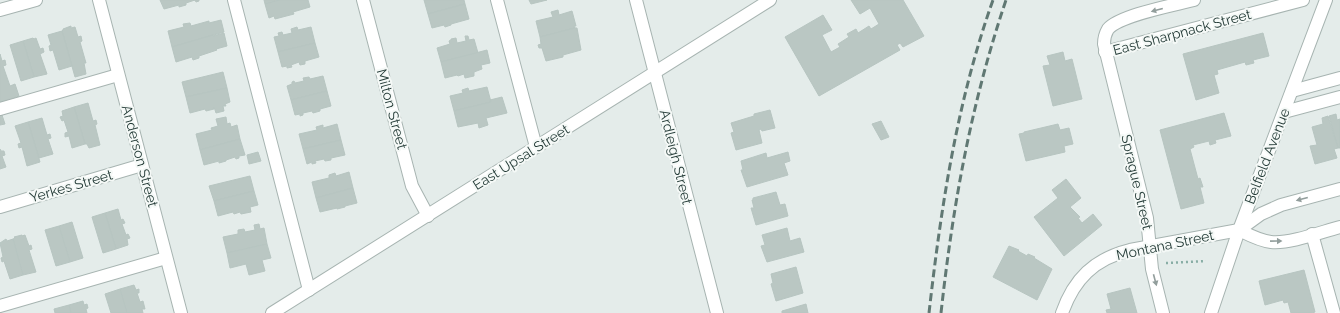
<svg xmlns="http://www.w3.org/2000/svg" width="1340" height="313" viewBox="0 0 1340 313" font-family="Raleway,sans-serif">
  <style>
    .building { fill: #bac7c3; stroke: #b7c5c1 }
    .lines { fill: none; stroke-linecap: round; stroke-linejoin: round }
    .minor-casing { stroke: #a7b4b1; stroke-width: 14 }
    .path { stroke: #88ada5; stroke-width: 2.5; stroke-dasharray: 2 3; stroke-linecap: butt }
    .minor { stroke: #fff; stroke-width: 12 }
    .rail { stroke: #607873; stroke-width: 3; stroke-dasharray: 8 4; stroke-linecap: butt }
    .oneway { fill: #929e9c }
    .labels { text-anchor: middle; stroke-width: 4; stroke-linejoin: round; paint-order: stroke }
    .street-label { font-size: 14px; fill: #253c38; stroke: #f5f9f7 }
  </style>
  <rect width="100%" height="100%" fill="#e4ecea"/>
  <g class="building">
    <polygon points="160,0 199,0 199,1 196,2 195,0 186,3 186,5 179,7 179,5 164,9"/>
    <polygon points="264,0 280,0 265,4"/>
    <polygon points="280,0 308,0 310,7 293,12 294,14 275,19 274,16 269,18 265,4"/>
    <polygon points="424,0 464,0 465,4 428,14"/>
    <polygon points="529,0 547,0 531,4"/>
    <polygon points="851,0 903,0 924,36 903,47 900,43 897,45 900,50 819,96 785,37 823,15 832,30 822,35 831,52 840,47 838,44 849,37 847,34 856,29 858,33 869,26 871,29 879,24 870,8 860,14"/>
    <polygon points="465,4 469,19 451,24 451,25 445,27 444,25 432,28 428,14"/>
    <polygon points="558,10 559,15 572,11 576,26 574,26 575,28 540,37 536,21 553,17 551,12"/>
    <polygon points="221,20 224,32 172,47 168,31 184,27 183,24 190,23 191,26 209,21 209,23"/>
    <polygon points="71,26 71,28 75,27 78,37 81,36 82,41 80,42 86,63 84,63 86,74 75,77 62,31 63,30 63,29"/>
    <polygon points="297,27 298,30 311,27 315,43 278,52 274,37 279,36 278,33 282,32 283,35 292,33 291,29"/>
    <polygon points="575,28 577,28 581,50 563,55 563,57 546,61 542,48 539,48 538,45 541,44 540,37"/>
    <polygon points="62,31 72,66 59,70 53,50 50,51 49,46 51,45 48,35"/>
    <polygon points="224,33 227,46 216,49 217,50 199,56 199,58 193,60 192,57 176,62 172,47 213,35 213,36"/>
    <polygon points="1263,33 1269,56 1253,60 1254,63 1246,65 1245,62 1217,70 1218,74 1214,75 1219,93 1196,100 1183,54"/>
    <polygon points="465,36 468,36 469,40 474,39 478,53 441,62 437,48 450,44 449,41 451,40 451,39 456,38 457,43 466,41"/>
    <polygon points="33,38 34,39 36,38 40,49 43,48 44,52 40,54 47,74 34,77 23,41"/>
    <polygon points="23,41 34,77 21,81 10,45"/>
    <polygon points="315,43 319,57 305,61 305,64 300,65 299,62 291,65 292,67 287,68 287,66 282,67 278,52"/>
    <polygon points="487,50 490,63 481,65 482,69 474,72 474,76 465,78 464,74 458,76 457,75 445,78 441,62"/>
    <polygon points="1063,52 1065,61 1072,59 1082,99 1053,106 1043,66 1050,65 1047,56"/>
    <polygon points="0,54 2,61 5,60 6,65 3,66 10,86 15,84 19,96 0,102"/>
    <polygon points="223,72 227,88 186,97 182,82"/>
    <polygon points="323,76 327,91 291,100 287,86 292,84 292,82 294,81 295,83 304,81 303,78 309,77 310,79"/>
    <polygon points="487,87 491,102 454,111 450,96 463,93 462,90 468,88 469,91"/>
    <polygon points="227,88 230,102 225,104 226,106 223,106 224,111 216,113 214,107 214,109 206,111 205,109 190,113 186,97"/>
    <polygon points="327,91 331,106 320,109 320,111 313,113 312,111 303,113 303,115 300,116 300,114 295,115 291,100"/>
    <polygon points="502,97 507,113 486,118 488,125 479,128 478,123 458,127 454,111 491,102 490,100"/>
    <polygon points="88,103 93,121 96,120 97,124 95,125 100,145 89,148 87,144 85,144 74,107"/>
    <polygon points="74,107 85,144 72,148 69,136 65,137 65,133 68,132 64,120 62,121 60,117 63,116 62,111"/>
    <polygon points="770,110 775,128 762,131 761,129 759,130 762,143 736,150 731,133 734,132 731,123 754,116 754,114"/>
    <polygon points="1224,113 1231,136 1215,140 1216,143 1210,145 1209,141 1193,145 1194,147 1190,149 1198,179 1200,178 1203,187 1200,187 1204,203 1181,209 1160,130"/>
    <polygon points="1336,114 1337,120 1340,119 1340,148 1338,148 1329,116"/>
    <polygon points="0,115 2,115 5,124 0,125"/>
    <polygon points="1328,116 1338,148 1334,149 1337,158 1315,164 1310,146 1317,145 1312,127 1323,124 1322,118"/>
    <polygon points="226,117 227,124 230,123 231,127 237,125 240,139 200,150 196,134 212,130 211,128 218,126 216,119"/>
    <polygon points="42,118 47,135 50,134 51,138 48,139 53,154 39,158 28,122"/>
    <polygon points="881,121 889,137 881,140 872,124"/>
    <polygon points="28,122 40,162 27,166 22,147 19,148 18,144 21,143 15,126"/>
    <polygon points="337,124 341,140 303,149 299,134 317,130 316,127 323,125 323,128"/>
    <polygon points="1058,124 1060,130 1069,128 1073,144 1064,146 1065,152 1026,161 1019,134 1024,133 1024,132"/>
    <polygon points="240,139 245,155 239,156 239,158 236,159 235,157 226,160 226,161 219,163 219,161 204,165 200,150"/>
    <polygon points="341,140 345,155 331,158 331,160 325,161 324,159 315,161 316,163 312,164 312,162 307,164 303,149"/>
    <polygon points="0,149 1,151 4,151 5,155 2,156 6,167 0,169"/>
    <polygon points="258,152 261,161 249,164 247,155"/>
    <polygon points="788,152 790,161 784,163 788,175 747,187 741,170 743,170 741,161 766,153 767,158"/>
    <polygon points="349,172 353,188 316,198 312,182 329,178 329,175 335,173 336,176"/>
    <polygon points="250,176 254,191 214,201 209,186"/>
    <polygon points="1066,179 1081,198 1070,207 1080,217 1078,218 1082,223 1093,214 1102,225 1064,256 1034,217 1058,198 1052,190"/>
    <polygon points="353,188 357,203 345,206 345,207 337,209 337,208 320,212 316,198"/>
    <polygon points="254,191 258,205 250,207 251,212 241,214 240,212 234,214 233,212 218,216 214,201"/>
    <polygon points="776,192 780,205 785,204 788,216 756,225 751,208 754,208 752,200 753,200 753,198"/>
    <polygon points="118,209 121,220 123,219 125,223 122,224 126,235 128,234 130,238 127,239 128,245 116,249 105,213"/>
    <polygon points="105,213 116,249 103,253 92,217"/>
    <polygon points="72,222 83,258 70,262 59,226"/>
    <polygon points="259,224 260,229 264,228 267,244 227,253 223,237 238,234 238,230 244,229 245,232 255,230 254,225"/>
    <polygon points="59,226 70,262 56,266 45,230"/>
    <polygon points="787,228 790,241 800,238 804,252 767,262 761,246 765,245 762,235"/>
    <polygon points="22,235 22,236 25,235 29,246 31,245 32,249 29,250 36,272 23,275 13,239 15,238 14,237"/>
    <polygon points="6,239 7,241 13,239 23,275 10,279 4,261 2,262 1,258 3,257 0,243"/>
    <polygon points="267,244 271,258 262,260 265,271 249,275 246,264 230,268 227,253"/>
    <polygon points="1009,246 1019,250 1018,251 1027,256 1028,254 1035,257 1034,258 1052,269 1037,300 993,277"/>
    <polygon points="796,267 803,293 776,301 771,284 773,283 771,274"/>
    <polygon points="1304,270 1315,312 1312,313 1291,313 1288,302 1284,303 1283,300 1265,305 1259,281"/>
    <polygon points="134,285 136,290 139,289 139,293 137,293 140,302 143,301 145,309 142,309 143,313 127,313 120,289"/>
    <polygon points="1130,288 1137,313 1107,313 1106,310 1111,309 1107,294"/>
    <polygon points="120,289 127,313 111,313 105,294"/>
    <polygon points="83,301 84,305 87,304 88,308 86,309 87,313 71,313 69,305"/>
    <polygon points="806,304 808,313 782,313 782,311"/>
    <polygon points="69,305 71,313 55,313 54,309"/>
  </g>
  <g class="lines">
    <defs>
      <g id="minor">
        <polyline points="99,0 181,313"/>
        <polyline points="234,0 309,290"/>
        <polyline points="363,0 412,186 428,216"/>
        <polyline points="497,0 536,147"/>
        <polyline points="636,0 717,313"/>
        <polyline points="0,10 36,0"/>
        <polyline points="1105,52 1303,0"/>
        <polyline points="1292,91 1340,78"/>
        <polyline points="0,109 118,75"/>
        <polyline points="1284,112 1340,97"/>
        <polyline points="0,207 142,165"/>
        <path d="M1239 230C1249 235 1260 241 1271 242 1290 244 1321 232 1340 227"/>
        <polyline points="1312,234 1334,313"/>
        <polyline points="0,306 166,258"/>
        <polyline points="272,313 770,0"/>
        <path d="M1062 313C1074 279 1094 259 1130 250L1239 230 1261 214 1281 205 1340 189"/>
        <path d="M1163 313 1152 269 1147 218 1104 44C1104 39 1105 34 1108 29 1120 15 1175 5 1194 0"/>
        <polyline points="1211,313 1239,230 1326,0"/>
      </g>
    </defs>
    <use href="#minor" class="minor-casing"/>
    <polyline class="path" points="1166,263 1206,261"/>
    <use href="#minor" class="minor"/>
    <g class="rail">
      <path d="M929 313C941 207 957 101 993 0"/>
      <path d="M941 313C953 204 971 104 1006 0"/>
    </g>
  </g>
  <defs><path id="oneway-solid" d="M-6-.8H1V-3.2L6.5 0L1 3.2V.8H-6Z"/></defs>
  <g class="oneway">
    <use href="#oneway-solid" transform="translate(1157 10) rotate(165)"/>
    <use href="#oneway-solid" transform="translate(1302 199) rotate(165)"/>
    <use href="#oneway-solid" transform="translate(1276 241) rotate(-1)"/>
    <use href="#oneway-solid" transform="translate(1155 280) rotate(75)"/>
  </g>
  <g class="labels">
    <g class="street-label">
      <text transform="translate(1182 32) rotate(-15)" y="5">East Sharpnack Street</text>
      <text transform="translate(392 109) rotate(75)" y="5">Milton Street</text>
      <text transform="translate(140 156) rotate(75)" y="5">Anderson Street</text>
      <text transform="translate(1267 156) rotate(-69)" y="5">Belfield Avenue</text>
      <text transform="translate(521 157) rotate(-32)" y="5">East Upsal Street</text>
      <text transform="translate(676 157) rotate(76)" y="5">Ardleigh Street</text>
      <text transform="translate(1137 182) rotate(77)" y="5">Sprague Street</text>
      <text transform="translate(71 186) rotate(-16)" y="5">Yerkes Street</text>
      <text transform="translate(1165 245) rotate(-12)" y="5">Montana Street</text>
    </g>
  </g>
</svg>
